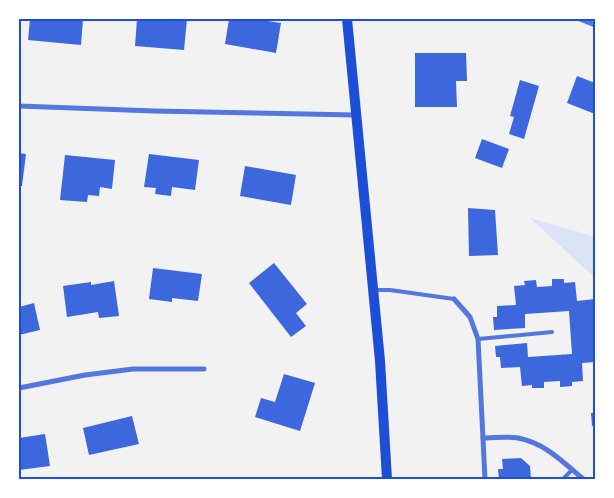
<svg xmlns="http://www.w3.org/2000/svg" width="614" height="498" viewBox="0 0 614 498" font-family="Quicksand,sans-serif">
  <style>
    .green { fill: #dbe4f7 }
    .building { fill: #3d67dc }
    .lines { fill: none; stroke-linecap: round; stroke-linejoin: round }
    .service { stroke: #5277de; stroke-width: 4 }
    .minor { stroke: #5277de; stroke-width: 5 }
    .secondary { stroke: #1d4ed8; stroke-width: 10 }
    .neatline { fill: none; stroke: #1d4ed8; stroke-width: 2 }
  </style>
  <rect width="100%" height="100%" fill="#f2f2f2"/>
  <polygon class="green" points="531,218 595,237 595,278 530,218"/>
  <g class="building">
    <polygon points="30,19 83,19 81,45 28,40"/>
    <polygon points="137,19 187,19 184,50 135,46"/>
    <polygon points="229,19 255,19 281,23 276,53 225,44"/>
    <polygon points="415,53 466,53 467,81 456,81 457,107 415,107"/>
    <polygon points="577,76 595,83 595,114 567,103"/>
    <polygon points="520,80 539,86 524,139 509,134 514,117 510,116"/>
    <polygon points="482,139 509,149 502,168 475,158"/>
    <polygon points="19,153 26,154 22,186 19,186"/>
    <polygon points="149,154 199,160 195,190 172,187 171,196 155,194 156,188 144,187"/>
    <polygon points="65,155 115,160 112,189 100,187 99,196 88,195 87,202 60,200"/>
    <polygon points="245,166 296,175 291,205 240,196"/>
    <polygon points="468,208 495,210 498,255 469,256"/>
    <polygon points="274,263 307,304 296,313 306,326 291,337 249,283"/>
    <polygon points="153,268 202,274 198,301 172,298 172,302 149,299"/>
    <polygon points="552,279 564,279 564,283 575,282 577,301 595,299 595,362 582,363 583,381 572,382 572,386 560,387 560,381 544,382 544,388 532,388 532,385 522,386 520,367 501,368 500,357 496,357 495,346 527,343 528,357 572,354 569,311 525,314 525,328 494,330 493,317 497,317 497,306 516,305 514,286 525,285 524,281 536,280 537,287 552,286"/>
    <polygon points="114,281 119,316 99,318 98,312 67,317 63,286 91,282 91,285"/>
    <polygon points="34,303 40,330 19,335 19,307"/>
    <polygon points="284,374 315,383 300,431 255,417 261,398 275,402"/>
    <polygon points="591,413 595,413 595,426 592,426"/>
    <polygon points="132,416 139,444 89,455 83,428"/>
    <polygon points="45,434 50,466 19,470 19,438"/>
    <polygon points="521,458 530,466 531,479 499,479 498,469 503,469 502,459"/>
  </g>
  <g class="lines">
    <g class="service">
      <polyline points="375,290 390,290 454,299"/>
      <polyline points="478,339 552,332"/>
      <polyline points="563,479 572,470"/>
    </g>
    <g class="minor">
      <polyline points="580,19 595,25"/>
      <polyline points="19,106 154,111 356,115"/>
      <polyline points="454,299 470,317 478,339 485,479"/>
      <polyline points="19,388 85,375 133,369 204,369"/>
      <path d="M483 438C494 438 507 436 518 438 545 443 563 462 583 479"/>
    </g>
    <polyline class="secondary" points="347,19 380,361 387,479"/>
  </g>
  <rect width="614" height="498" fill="none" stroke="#ffffff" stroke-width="40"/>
  <rect x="20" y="20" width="574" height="458" class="neatline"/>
</svg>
